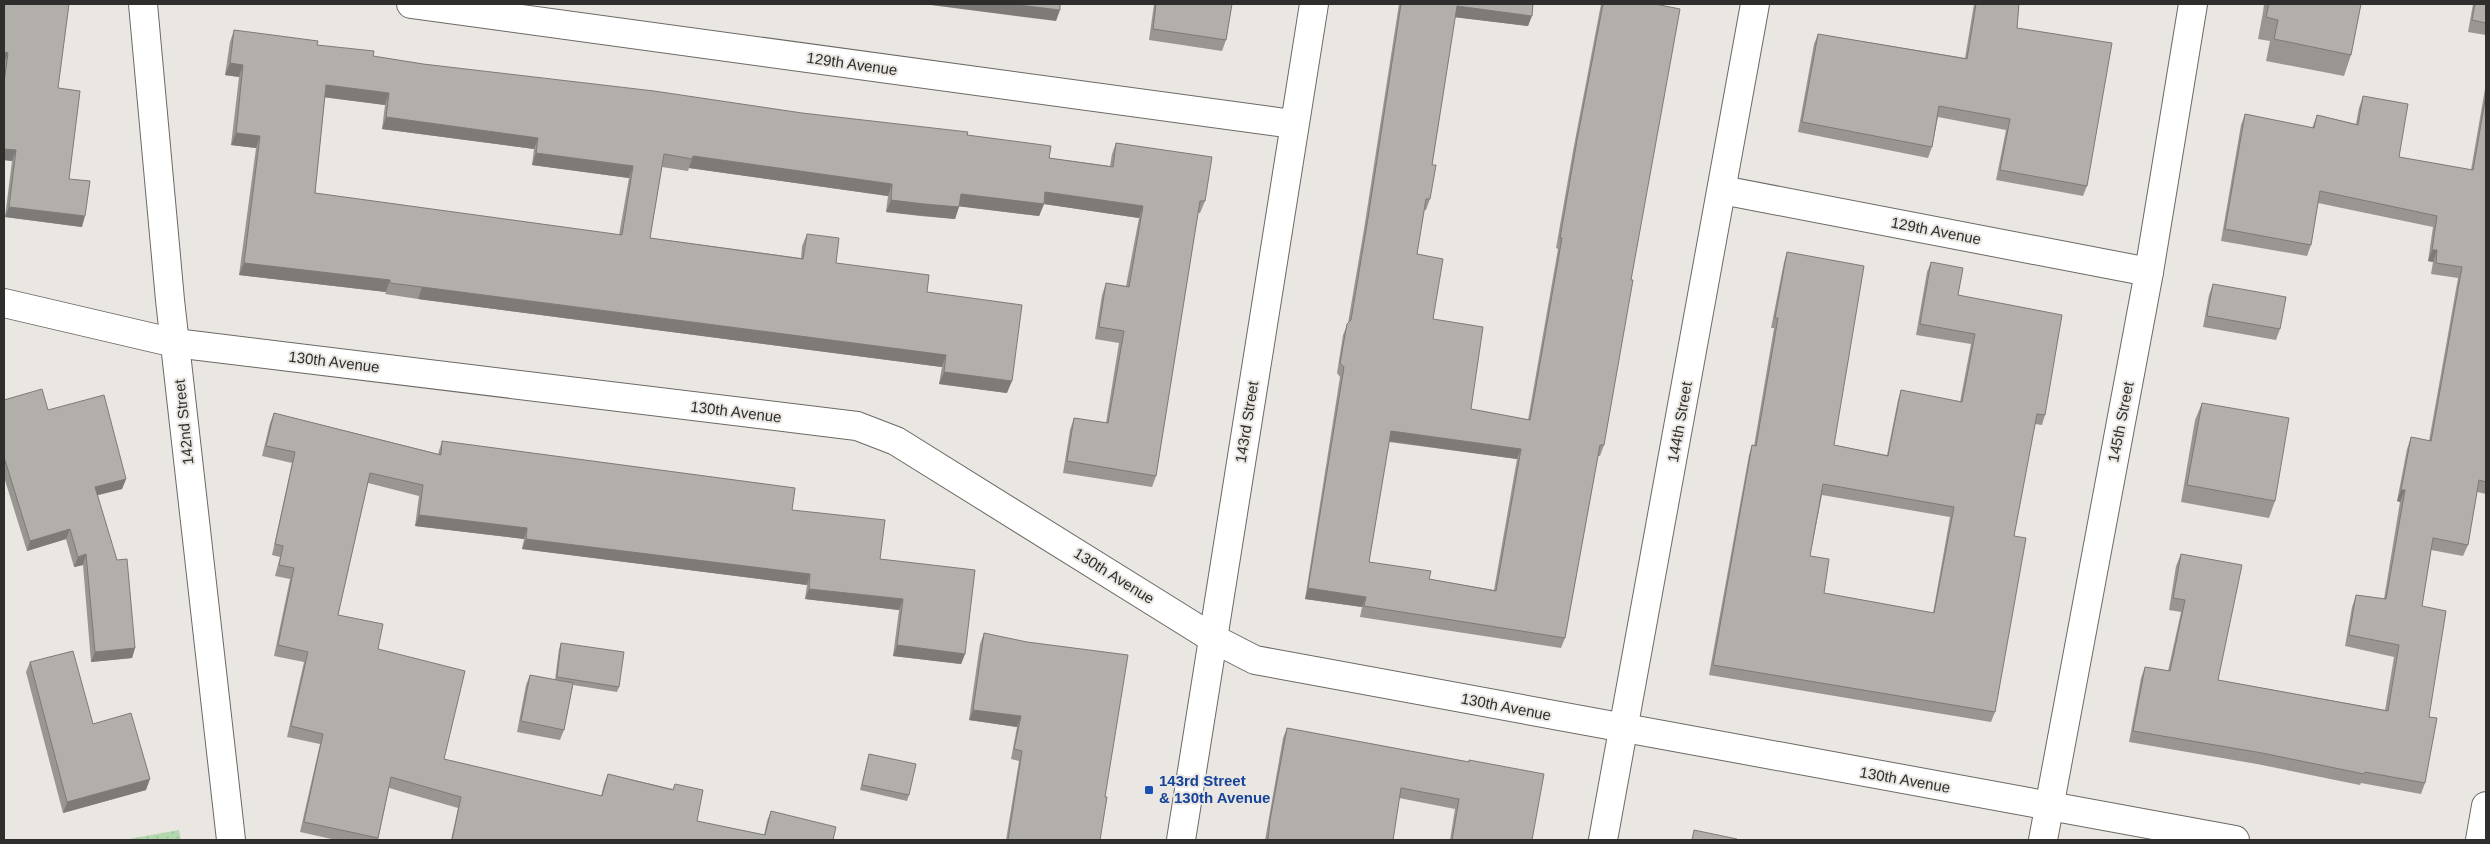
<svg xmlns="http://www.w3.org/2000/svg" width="2490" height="844" viewBox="0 0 2490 844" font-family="Helvetica,sans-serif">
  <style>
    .grass { fill: url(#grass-dots) }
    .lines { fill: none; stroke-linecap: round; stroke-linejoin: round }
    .street-casing { stroke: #6c6965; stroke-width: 30 }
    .street { stroke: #fff; stroke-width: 28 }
    .wall { fill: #999692; fill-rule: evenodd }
    .shaded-wall { fill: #7d7a77 }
    .building { fill: #b2aeaa; stroke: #7d7a77; fill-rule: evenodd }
    .transit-dot { fill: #1a4fb4; stroke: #eae6e2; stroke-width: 2 }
    .labels { text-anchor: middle; stroke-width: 4; stroke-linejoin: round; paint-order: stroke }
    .street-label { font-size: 15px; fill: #2f2e2c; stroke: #eae6e2 }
    .transit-label { font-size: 15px; font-weight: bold; fill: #164399; stroke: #eae6e2; text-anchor: start }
  </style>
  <defs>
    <pattern id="grass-dots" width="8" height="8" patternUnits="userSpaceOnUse" patternTransform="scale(1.25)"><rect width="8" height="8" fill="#b4d8ae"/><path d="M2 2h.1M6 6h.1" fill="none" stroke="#9bba96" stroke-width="1.8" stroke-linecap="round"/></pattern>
  </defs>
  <rect width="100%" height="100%" fill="#eae6e2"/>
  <polygon class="grass" points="179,830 181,840 123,840"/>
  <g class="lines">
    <defs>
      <g id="street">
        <polyline points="143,4 170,300 231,840"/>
        <polyline points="411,4 1293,124"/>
        <polyline points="1722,190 2149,272"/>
        <polyline points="4,303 175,343 857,426 896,441 1214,639 1255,660 2235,840"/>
        <polyline points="1181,840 1314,4"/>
        <polyline points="1603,840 1755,4"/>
        <polyline points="2043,840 2149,272 2193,4"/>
        <polyline points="2480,840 2486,806"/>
      </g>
    </defs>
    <use href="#street" class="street-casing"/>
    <use href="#street" class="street"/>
  </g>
  <g class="wall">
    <polygon points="4,4 58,88 69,179 82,227 5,217 12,161 4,160"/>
    <polygon points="1154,4 1232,4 1226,40 1222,51 1149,40"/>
    <path d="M1399 4H1533L1528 26 1455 17 1432 165 1430 199 1426 210H1424L1417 254 1433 319 1471 409 1528 420 1558 249 1556 248 1573 151 1601 4H1655L1631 280 1604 445 1600 456H1598L1565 638 1561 648 1360 617 1362 607 1305 599 1340 377 1337 373 1343 335 1348 323 1364 229ZM1389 442 1517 459 1494 590 1429 579 1369 562Z"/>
    <polygon points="1974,4 2019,4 2017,28 2087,186 2083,196 1996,180 2006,130 1938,117 1932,147 1928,158 1798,132 1814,44 1818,34 1965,58"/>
    <polygon points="2264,4 2361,4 2351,55 2344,76 2266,61 2270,41 2258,39 2263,12"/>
    <polygon points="2473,4 2486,4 2486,35 2468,32"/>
    <path d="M234 30 317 45 373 56 423 64 967 135 1049 158 1110 166 1112 154 1116 143 1205 201 1200 213H1198L1156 476 1152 487 1063 473 1070 430 1074 418 1106 423 1119 343 1095 339 1102 295 1106 283 1126 286 1139 218 1044 204 1039 216 959 206 955 219 920 216 886 212 888 196 689 168 688 171 662 167 650 238 801 258 802 246 807 234 836 263 927 292 1007 393 939 384 942 367 418 299 385 294 386 292 239 275 256 148 231 145 239 77 225 75 230 42ZM325 97 385 105 382 129 534 149 532 165 629 178 619 235 315 193Z"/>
    <polygon points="2486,83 2486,494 2477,492 2468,545 2463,556 2431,550 2422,606 2429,717 2425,783 2421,794 2361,783 2360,785 2257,764 2129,742 2141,678 2145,667 2168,671 2181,612 2169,610 2176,566 2181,554 2218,680 2385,710 2394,657 2345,646 2352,607 2356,595 2384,599 2400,502 2397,501 2407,449 2411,437 2429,441 2458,278 2431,274 2433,262 2428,261 2433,227 2318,203 2311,245 2307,256 2221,241 2241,125 2245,114 2312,128 2317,115 2356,124 2359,108 2363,96 2399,157 2471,170"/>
    <path d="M1787 252 1834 445 1887 455 1898 400 1901 390 1960 402 1971 344 1916 335 1927 272 1931 262 1958 295 2045 415 2042 425 2035 424 2014 536 1995 712 1991 722 1709 675 1749 455 1752 445 1754 446 1774 328H1771L1784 262ZM1822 495 1950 517 1933 613 1824 593 1810 556Z"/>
    <polygon points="2213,284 2280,329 2276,340 2203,327 2209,295"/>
    <polygon points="4,400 48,410 126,479 122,489 97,495 135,648 132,658 91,662 83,565 74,567 66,539 27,551 4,477"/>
    <polygon points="2202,403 2275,501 2269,518 2181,502 2195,420"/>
    <polygon points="274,413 438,454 442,441 792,510 880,559 965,654 961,664 893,656 899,610 805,599 807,585 522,549 524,539 415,526 419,496 368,483 338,615 378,649 444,759 601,796 604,784 608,774 673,789 675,784 697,821 764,835 767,821 771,811 833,840 451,840 458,808 389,788 378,840 336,840 300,832 320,744 287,737 304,662 274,656 290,579 275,576 280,557 272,555 292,463 262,456 270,423"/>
    <polygon points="984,633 1105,797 1100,840 1006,840 1019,761 1011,759 1017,727 969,720 980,644"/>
    <polygon points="561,643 619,687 617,692 573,685 564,730 560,740 517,732 526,685 530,675 555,680 559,649"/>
    <polygon points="30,662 93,724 146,790 63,813 26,672"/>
    <polygon points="1287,728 1469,762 1532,840 1450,840 1455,809 1399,798 1393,840 1265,840 1283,738"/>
    <polygon points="869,754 909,795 907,801 860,790"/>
  </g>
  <g class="shaded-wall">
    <polygon points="923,4 1011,4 1060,10 1056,21"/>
    <polygon points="1457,6 1532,16 1528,26 1453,17"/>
    <polygon points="4,52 8,53 4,63"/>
    <polygon points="230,63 243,65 239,77 225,75"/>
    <polygon points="326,85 389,93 385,105 322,97"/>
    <polygon points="386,117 538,138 534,149 382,129"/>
    <polygon points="236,133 260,136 256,148 231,145"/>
    <polygon points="4,149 16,150 12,161 4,160"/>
    <polygon points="536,153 633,166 629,178 532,165"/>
    <polygon points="693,156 892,184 888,196 689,168"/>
    <polygon points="1045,192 1143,206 1139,218 1044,204 1039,216 956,206 961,194"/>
    <polygon points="891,200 959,207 955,219 886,212"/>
    <polygon points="9,207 85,216 82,227 5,217"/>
    <polygon points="2432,250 2437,250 2433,262 2428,261"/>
    <polygon points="244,263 390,280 386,292 239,275"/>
    <polygon points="422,287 946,355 942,367 418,299"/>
    <polygon points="944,372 1012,381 1007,393 939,384"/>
    <polygon points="1391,431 1521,449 1517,459 1387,441"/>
    <polygon points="126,479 122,489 91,497 95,487"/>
    <polygon points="2401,490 2405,490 2400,502 2397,501"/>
    <polygon points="419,515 527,528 524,539 415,526"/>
    <polygon points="70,529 66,539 27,551 30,541"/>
    <polygon points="526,539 810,574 807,585 522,549"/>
    <polygon points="86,554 83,565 74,567 78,557"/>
    <polygon points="1308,588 1366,597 1362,607 1305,599"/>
    <polygon points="809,589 903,599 899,610 805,599"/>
    <polygon points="897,645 965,654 961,664 893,656"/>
    <polygon points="135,648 132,658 91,662 95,652"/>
    <polygon points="973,710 1021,716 1017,727 969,720"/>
    <polygon points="150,779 146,790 63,813 67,802"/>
  </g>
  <g class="building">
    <polygon points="4,4 69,4 58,88 80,91 69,179 90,181 85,216 9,207 16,150 4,149 4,83 8,53 4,52"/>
    <polygon points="1011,4 1060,4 1060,10"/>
    <polygon points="1156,4 1232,4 1226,40 1153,29"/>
    <path d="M1401 4H1533L1532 16 1457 6 1432 165H1436L1430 199H1426L1417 254 1443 259 1433 319 1483 327 1471 409 1530 420 1562 238H1560L1577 140 1603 4H1655L1680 9 1631 280H1633L1604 445H1600L1565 638 1364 606 1366 597 1308 588 1344 367 1340 363 1347 324 1351 320 1368 218ZM1391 431 1521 449 1496 591 1429 579 1431 571 1369 562Z"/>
    <polygon points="1976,4 2019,4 2017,28 2112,43 2087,186 2000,170 2010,119 1939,106 1932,147 1802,122 1818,34 1967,59"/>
    <polygon points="2269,4 2361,4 2351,55 2274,39 2278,20 2266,17"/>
    <polygon points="2475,4 2486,4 2486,23 2472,20"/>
    <path d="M234 30 318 41 317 45 374 51 373 56 423 64 654 91 802 113 968 132 967 135 1051 146 1049 158 1113 167 1116 143 1212 157 1205 201H1200L1156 476 1067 461 1074 418 1108 423 1124 331 1099 327 1106 283 1129 287 1143 206 1045 192 1044 204 961 194 959 207 924 204 891 200 892 184 693 156 692 159 664 154 650 238 803 259 807 234 839 238 836 263 929 275 927 292 1022 305 1012 381 944 372 946 355 422 287 390 283V280L244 263 260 136 236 133 243 65 230 63ZM326 85 389 93 386 117 538 138 536 153 633 166 622 235 315 193Z"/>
    <polygon points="2486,95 2486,482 2479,480 2468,545 2433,538 2422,606 2446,611 2429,717 2437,718 2425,783 2365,772 2364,774 2262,753 2133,731 2145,667 2170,671 2185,600 2173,598 2181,554 2242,565 2218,680 2388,711 2399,645 2349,635 2356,595 2386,599 2405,490 2401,490 2411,437 2431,441 2462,267 2436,263 2437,250 2432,250 2437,216 2320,191 2311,245 2225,229 2245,114 2314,128 2317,115 2358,125 2363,96 2408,104 2399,157 2473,170"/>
    <path d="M1787 252 1864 266 1834 445 1888 456 1901 390 1962 402 1975 334 1920 324 1931 262 1963 268 1958 295 2062 315 2045 415 2037 414 2014 536 2026 538 1995 712 1713 665 1752 445 1756 446 1778 318H1775ZM1823 484 1954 507 1934 613 1824 593 1829 559 1810 556Z"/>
    <polygon points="2213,284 2286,297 2280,329 2207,316"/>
    <polygon points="42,389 48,410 104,395 126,479 95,487 117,560 127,559 135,648 95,652 86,554 78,557 70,529 30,541 4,457 4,400"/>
    <polygon points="2202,403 2289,418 2275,501 2187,485"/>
    <polygon points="274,413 441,455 442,441 795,488 792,510 885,520 880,559 975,570 965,654 897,645 903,599 809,589 810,574 526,539 527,528 419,515 423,485 370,473 338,615 383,624 378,649 465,671 444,759 602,796 608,774 673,790 675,784 703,790 697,821 765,835 771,811 836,827 833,840 452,840 461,797 391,777 378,838 304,822 323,734 291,726 308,652 278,645 294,568 279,565 283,546 275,544 295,452 266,446"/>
    <polygon points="984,633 1027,642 1128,655 1105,797 1107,797 1100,840 1008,840 1022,751 1014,749 1021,716 973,710"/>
    <polygon points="561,643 624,652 619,687 557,677"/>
    <polygon points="73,651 93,724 131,713 150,779 67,802 30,662"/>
    <polygon points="530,675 573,683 564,730 521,721"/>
    <polygon points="1287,728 1469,762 1469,760 1544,774 1532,840 1452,840 1459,799 1401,788 1393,840 1268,840 1270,820"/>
    <polygon points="869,754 916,764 909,795 862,785"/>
    <polygon points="1694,830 1737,839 1737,840 1692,840"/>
  </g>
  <rect class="transit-dot" x="1144" y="785" width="10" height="10" rx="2.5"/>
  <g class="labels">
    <g class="street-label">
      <text transform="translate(852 64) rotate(8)" y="5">129th Avenue</text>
      <text transform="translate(1936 231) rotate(11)" y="5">129th Avenue</text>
      <text transform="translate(334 362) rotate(7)" y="5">130th Avenue</text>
      <text transform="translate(736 412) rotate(7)" y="5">130th Avenue</text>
      <text transform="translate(184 422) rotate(-96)" y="5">142nd Street</text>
      <text transform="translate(1247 422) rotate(-81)" y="5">143rd Street</text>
      <text transform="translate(1680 422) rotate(-80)" y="5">144th Street</text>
      <text transform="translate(2121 422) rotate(-79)" y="5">145th Street</text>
      <text transform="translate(1114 576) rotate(32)" y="5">130th Avenue</text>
      <text transform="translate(1506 707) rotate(11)" y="5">130th Avenue</text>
      <text transform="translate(1905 780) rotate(10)" y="5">130th Avenue</text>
    </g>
    <g class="transit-label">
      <text x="1159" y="786">143rd Street<tspan x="1159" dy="17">&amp; 130th Avenue</tspan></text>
    </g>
  </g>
  <rect width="2490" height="844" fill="none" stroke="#2f2e2c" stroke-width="10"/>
</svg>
